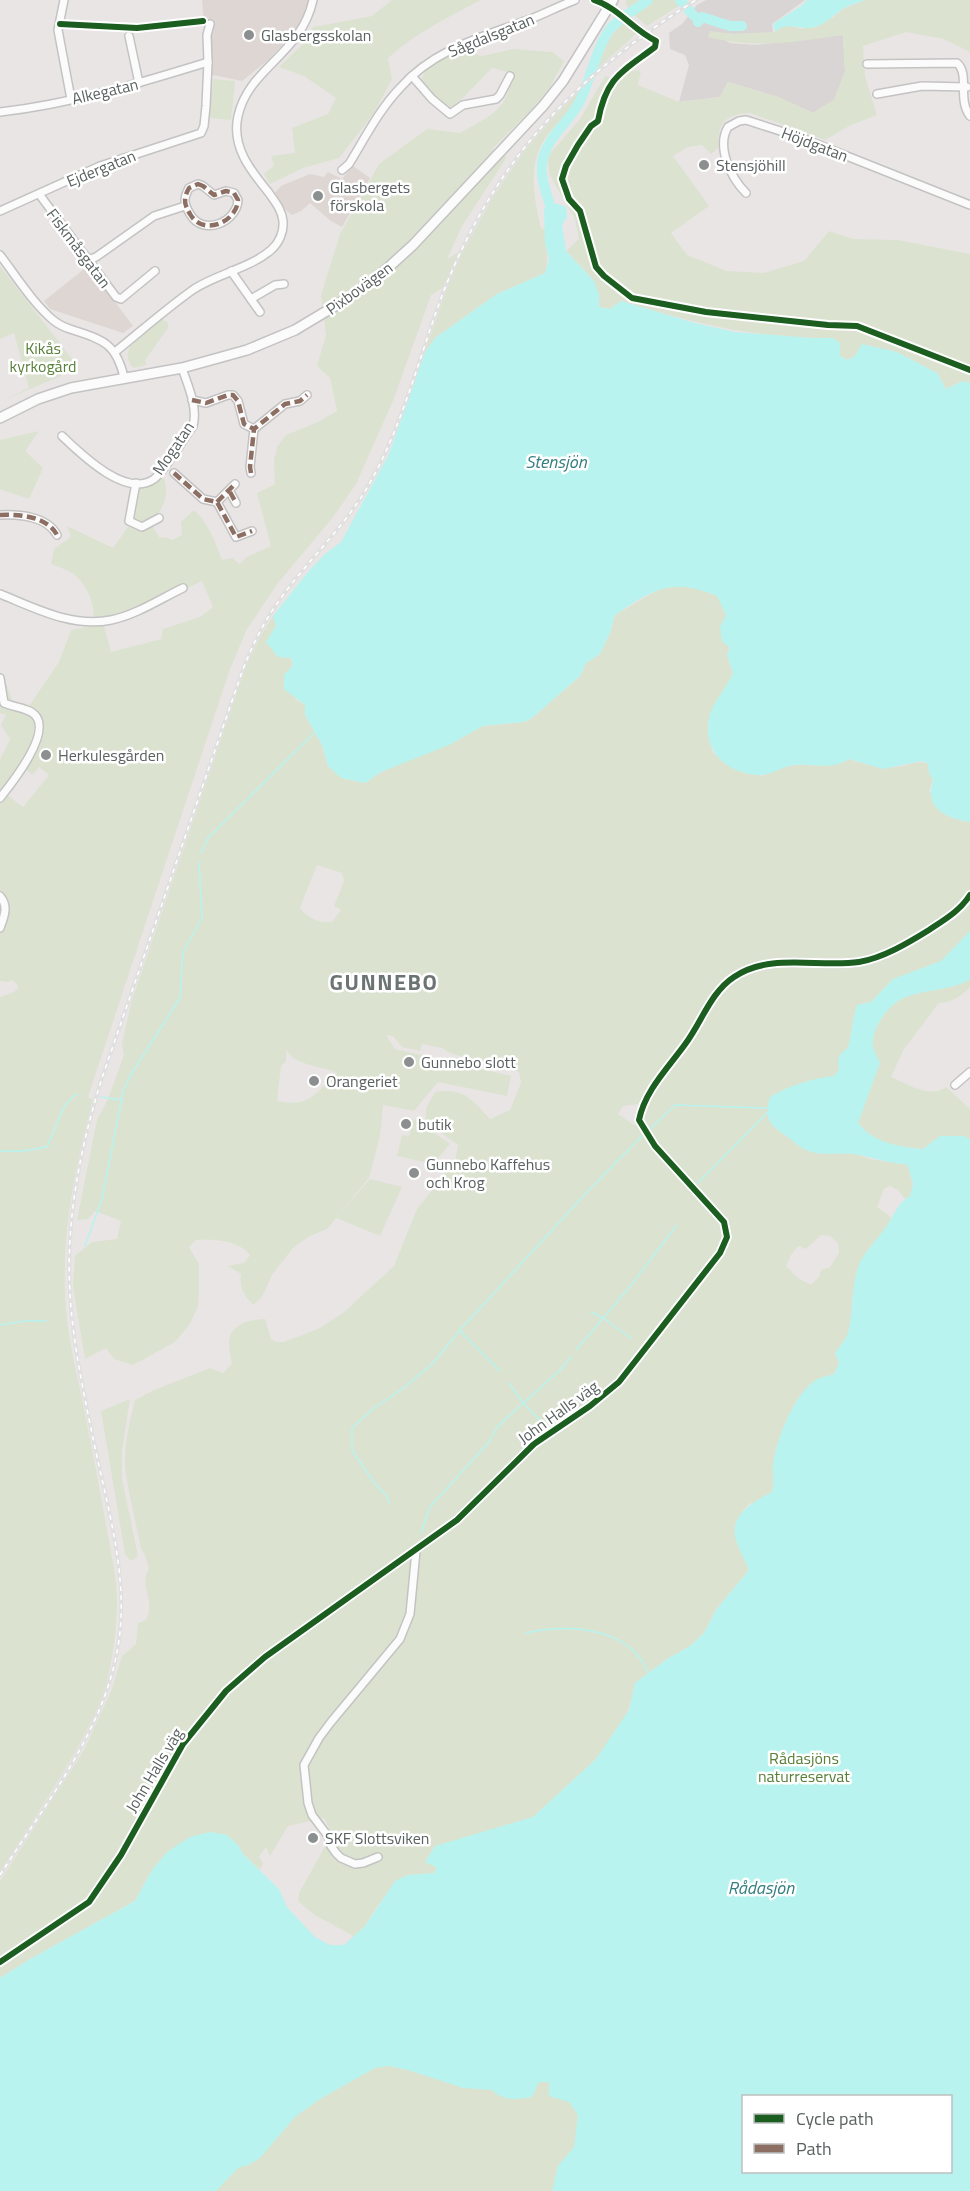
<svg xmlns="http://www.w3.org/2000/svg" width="970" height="2191" viewBox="0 0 970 2191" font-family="'Titillium Web',sans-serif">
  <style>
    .industrial { fill: #d9d5d4 }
    .education { fill: #ddd6d3 }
    .green { fill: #dbe3d0; fill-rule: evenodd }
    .water { fill: #b9f3ef; fill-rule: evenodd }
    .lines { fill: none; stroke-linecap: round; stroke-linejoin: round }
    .stream { stroke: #b9f3ef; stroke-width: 1.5 }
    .river { stroke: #b9f3ef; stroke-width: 10 }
    .street-casing { stroke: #c4c3c3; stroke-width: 10 }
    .secondary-casing { stroke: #c4c3c3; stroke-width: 12 }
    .street { stroke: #fcfbfb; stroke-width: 7 }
    .secondary { stroke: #fcfbfb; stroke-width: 9 }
    .rail-casing { stroke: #e0e0e0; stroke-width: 4 }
    .rail { stroke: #fff; stroke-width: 1.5; stroke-dasharray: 4.5; stroke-linecap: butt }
    .quiet { stroke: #8d6e63; stroke-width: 4.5; stroke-dasharray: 9 4.5; stroke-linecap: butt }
    .cycleway-casing { stroke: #fff; stroke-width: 10 }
    .cycleway { stroke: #1b5e20; stroke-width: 6 }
    .poi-dot { fill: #8c8f8f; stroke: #fff; stroke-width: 2 }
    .labels { text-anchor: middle; stroke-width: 5; stroke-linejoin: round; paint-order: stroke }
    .poi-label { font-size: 16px; fill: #5a6161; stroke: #fff; text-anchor: start }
    .street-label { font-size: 16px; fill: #5a6161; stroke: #fff }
    .park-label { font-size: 16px; fill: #59803a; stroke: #fff }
    .water-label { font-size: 18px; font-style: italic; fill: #357e7f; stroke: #fff }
    .district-label { font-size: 22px; font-weight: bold; letter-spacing: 1.5px; fill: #6b7373; stroke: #fff }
  </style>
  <rect width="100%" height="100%" fill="#e9e5e4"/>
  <polygon class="industrial" points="706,0 805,0 772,24 773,33 733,34 710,32 730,43 756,45 843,35 845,72 834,100 813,113 778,97 728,82 720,97 679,102 689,65 685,55 670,49 669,33 682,24 697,5"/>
  <g class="education">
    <polygon points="202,0 310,0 300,26 268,60 242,81 208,74"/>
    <polygon points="353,166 370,178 342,227 331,221 310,203 301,211 292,215 287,211 274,194 281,186 310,174 324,177 328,172 342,179"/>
    <polygon points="88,266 133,326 123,333 50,309 44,301"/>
  </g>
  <g class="green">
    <path d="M392 0H481C449 17 415 33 388 58L392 79 374 113 339 158 303 168 270 184 264 174 274 165 271 156 295 153 292 128 328 114 336 98 304 76 279 67 304 43 313 27 372 16Z"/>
    <polygon points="626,0 683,0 685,2 647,26 629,10 625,2"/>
    <path d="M865 0H970V52L944 39 906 32 863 46 865 76 877 115 849 126 825 140 750 113C724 114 718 124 718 148L711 154 702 145 688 147 673 156 709 206 671 233 687 255 727 271 764 273 804 261 829 231 853 239 898 240 970 254V383L963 381 946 389 937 373 897 352 854 357 847 360 840 356 833 338C757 339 692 323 621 301L610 309 599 307C599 281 583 269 566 251L579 239 575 219 549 174 548 156 580 119 605 76 618 79 631 70 641 71 638 85 679 102 720 97 728 82 778 97 813 113 834 100 845 72 843 35C794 42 757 49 708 37L710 31 733 34 775 32C783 24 791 25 801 29L832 18 843 9Z"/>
    <path d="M624 22 638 32 595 71C601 52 609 36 624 22Z"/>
    <path d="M461 48 481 56 513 49 552 52 564 61 550 87 533 108 492 149 507 157 462 226 447 259 464 249 493 197 525 150 550 121 582 88C574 113 560 118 546 137 527 164 534 199 541 228L546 230C545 246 550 257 545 273L497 294 435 338 424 354 448 285 431 295 393 401 356 484 334 516 278 583 247 629 230 669 88 1097 93 1100C73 1173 59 1245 67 1320 71 1352 79 1382 85 1414 93 1452 100 1491 107 1530 111 1553 117 1578 117 1602 117 1629 113 1656 107 1682 101 1706 88 1728 77 1749 53 1791 26 1831 0 1872V997L14 992 18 988 17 984 12 980 8 982 0 981V760L10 739 1 725 6 715 0 713V681L6 684 13 702 29 706 59 662 71 630 93 626C96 609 90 590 77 577 71 571 59 567 51 564L54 549 71 537 67 526 113 548 135 517 140 488 163 475C169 492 166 508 152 520L153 527 160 538 166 537 172 540 182 535 181 522 194 510C209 524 215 541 222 560L233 558 239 564 247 557 271 546 257 493 275 484 274 460 277 447 286 435 316 423 337 411 330 378 317 366 326 335 321 295 340 234 379 164 427 129 460 133C489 116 510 110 511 73L492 68 461 100 448 110 438 103 421 82C425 62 444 57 461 48ZM202 581 213 607 200 617 163 629 161 639 111 652 104 626 131 616ZM39 767 49 775 23 807 5 793 25 769 33 775Z"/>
    <polygon points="213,79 235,81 231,120 209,118"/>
    <polygon points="0,266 79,368 0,402 29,388 14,333 0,339"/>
    <path d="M162 319 168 323V328L145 360 147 365 133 368C115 347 147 330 162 319Z"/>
    <polygon points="39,431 25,451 43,468 29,499 0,489 0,440"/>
    <path d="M680 586 702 590 718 596 726 615 730 648 727 655 733 673C717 710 702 709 713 753L762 776C773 771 783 766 795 765 813 764 834 769 849 759 865 765 879 767 896 767 908 766 917 759 928 764L929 773 933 780 929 790C942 814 943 817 970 822V987C961 997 952 1002 939 1003L904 1049 891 1077C908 1084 929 1099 946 1087L970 1109V2191H0L280 1900C300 1922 313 1946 344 1947L436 1875V1867L435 1874 408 1875 378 1905 365 1926 355 1937 313 1914 298 1901 299 1893 332 1834 324 1818 288 1826 270 1856 266 1847 259 1857 263 1863 260 1870 243 1854 238 1845 152 1870 135 1901 32 1958 0 1978V1881L84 1750 112 1689 122 1656 136 1644 138 1623 146 1620C147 1616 149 1613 149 1610 151 1594 140 1586 149 1568L144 1553 141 1549C136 1521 128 1494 125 1466 124 1447 130 1418 135 1400L152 1391 210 1368 223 1373 232 1364C231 1358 229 1351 229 1344 228 1325 249 1319 265 1319L271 1339 276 1342H284L318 1329 343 1313 394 1266 417 1209 455 1161 458 1145 426 1122V1108L435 1092C463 1087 473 1100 490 1119L510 1110 521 1083 519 1072 450 1053 442 1048 422 1044 420 1051 402 1047 393 1036 386 1035 395 1049 511 1076 507 1096 438 1082 414 1111 383 1105 380 1136 369 1178 327 1229 308 1237 293 1248 272 1275 262 1297 253 1305C244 1295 239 1288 241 1274L228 1266 244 1263 250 1255C238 1240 214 1239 196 1240L189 1247 199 1264V1292L198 1306 190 1324 175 1342 133 1365 114 1359 106 1348 85 1359 73 1287 75 1256 92 1242 117 1239 121 1221 95 1211 88 1219 77 1220 97 1120 108 1099 124 1055 122 1044 131 1003 246 666 260 637 273 616 293 665 296 700 305 705V715L322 745 328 766 365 783 381 772 483 726 524 722 532 718 580 676 586 663 600 653 610 633 615 615 661 588ZM317 865 342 873 344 881 334 906 341 910 332 922C318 923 309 919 300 908ZM286 1049C292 1065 322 1066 337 1073 315 1093 310 1108 277 1101L281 1066 286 1061ZM648 1103 644 1115 645 1124 634 1125 618 1114 623 1106ZM854 1153C886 1158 924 1150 910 1196L913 1184 908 1165 870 1159ZM890 1186 898 1190 905 1199 908 1197 890 1220 891 1217 877 1207 884 1189ZM821 1235 830 1236 838 1243 839 1253 830 1267 821 1270 819 1277 811 1285 798 1278 786 1266 791 1255 798 1246 806 1249ZM835 1353 840 1363 835 1375 793 1410C804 1389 812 1382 834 1374L839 1363ZM751 1502V1571L705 1634 691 1647 597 1762 534 1818 522 1821 533 1817C573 1780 628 1742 635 1683L667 1659 690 1646 704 1633 716 1610 749 1570 736 1525 742 1512ZM744 2096H950V2172H744Z"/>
    <polygon points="414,1119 450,1144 433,1164 397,1156 402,1135 409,1136"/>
    <polygon points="370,1179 402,1187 380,1236 336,1218"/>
    <polygon points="130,1399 122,1450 122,1479 138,1556 131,1561 125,1554 101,1411"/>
  </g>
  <g class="water">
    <path d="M807 0H865C858 3 849 5 843 9 833 15 826 24 815 27 800 31 787 20 775 32L773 24 801 6Z"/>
    <path d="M556 203 566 207 567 217 562 225 566 251 594 281 599 295V307L610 309 621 301 695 323 735 332 812 338H833L840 343V356L847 360 854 357 862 344 897 352 937 373 946 389 963 381 970 383V822C946 818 924 809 933 780L929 773 928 764 922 761 883 769 849 759C831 771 814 763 795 765 782 766 771 776 759 775 728 774 702 752 709 718 711 705 727 687 733 673L727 655 730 648 722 641 720 627 726 615 717 596C671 577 654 589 615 615L610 633 600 654 586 663 580 676 532 718 524 722 483 726 449 745 381 772 365 783 341 778 328 766 322 745 305 715V705L284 689V675L293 665 291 658 278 657 266 642 276 626 273 616 307 573 325 554 341 542 389 454 424 354 435 338 497 294 545 273 549 259 545 243 544 209Z"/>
    <path d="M970 931V980C947 991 927 989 906 997 889 1003 871 1028 873 1046 874 1051 878 1058 880 1063L858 1123C874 1143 899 1147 923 1149L940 1136H963L970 1139V2191H552L558 2166 574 2147 578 2115 569 2102 549 2096V2082H539L532 2097C517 2100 503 2101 492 2090L463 2088 408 2070 389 2066 375 2068 320 2099 295 2117 260 2158 248 2165 238 2168 216 2191H0V1978L32 1958 135 1901 152 1870 167 1852 190 1837 210 1832 227 1835 238 1845 243 1854 279 1889 287 1907 315 1937 330 1945H344L365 1926 395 1881 408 1875 435 1873 436 1867 425 1862 435 1846 533 1817 596 1759 629 1710 635 1683 667 1659 690 1646 704 1633 716 1610 749 1570C745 1560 739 1550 736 1540 728 1515 754 1501 772 1492 775 1480 771 1470 774 1459 778 1436 795 1393 816 1380 821 1377 829 1376 834 1374L839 1363 835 1353C838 1348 843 1343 846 1338 854 1321 850 1288 859 1265 865 1250 879 1238 888 1224 896 1212 897 1203 910 1196L913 1184 908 1166 904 1164C887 1163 871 1157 854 1154 841 1152 826 1156 812 1152 802 1150 797 1144 789 1138 771 1125 763 1122 770 1097 791 1085 811 1079 834 1076L839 1069C837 1058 839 1054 848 1048 852 1033 852 1020 857 1005L871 1002 893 979 941 961ZM744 2096H950V2172H744Z"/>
  </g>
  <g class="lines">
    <g class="stream">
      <polyline points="201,853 208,838 314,733"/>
      <polyline points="101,1097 121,1100"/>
      <polyline points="650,1129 675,1105 767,1108"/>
      <polyline points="0,1151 23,1151 47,1147 65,1105 75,1095 77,1095"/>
      <polyline points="698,1183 768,1112"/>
      <polyline points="85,1246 102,1199 123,1092 130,1076 180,998 183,952 202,918 199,862"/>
      <polyline points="591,1312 603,1318 631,1338"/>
      <polyline points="0,1325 24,1321 46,1321"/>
      <polyline points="460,1331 500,1371"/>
      <polyline points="576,1350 628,1289 677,1225"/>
      <polyline points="509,1383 523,1403 540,1420"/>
      <polyline points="390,1504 386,1495 375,1484 352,1450 352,1428 374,1408 405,1387 433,1363 460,1330 589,1190 642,1136"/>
      <polyline points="421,1533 430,1507 489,1442 498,1426 560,1370 571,1357"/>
      <path d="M526 1633C568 1624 630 1626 648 1673"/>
    </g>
    <g class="river">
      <polyline points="680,0 694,16"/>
      <polyline points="698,22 702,17 730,26 742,26"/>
      <path d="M553 218C550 200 540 183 542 164 545 138 569 123 580 101 590 82 597 44 611 28 620 18 636 9 648 0"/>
    </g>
    <defs>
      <g id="street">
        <polyline points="64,0 58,30 71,99"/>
        <path d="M594 0C619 8 633 30 656 41"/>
        <polyline points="129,36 139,83"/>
        <path d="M867 64 957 63C970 74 957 99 970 116"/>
        <polyline points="412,76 432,99 450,114 463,105 496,99 500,95 510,76"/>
        <polyline points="877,94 922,86 967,87"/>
        <path d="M0 112C71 104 140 83 208 62"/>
        <path d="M342 170 349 164C365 138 379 110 400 88 434 49 482 37 528 20 544 14 559 6 575 0"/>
        <path d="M198 184 203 186 214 195 226 191 234 193 238 200C237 222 203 237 190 214 184 204 183 199 189 188Z"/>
        <path d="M746 193C731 178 716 147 728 127L739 121 746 120 799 137 970 205"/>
        <polyline points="39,194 116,297 121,299 155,271"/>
        <polyline points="0,211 100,166 201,133 204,126 206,106 208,62 207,35 210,24"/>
        <path d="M0 255C16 276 32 302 53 320 59 325 66 328 73 330 104 340 116 344 124 377"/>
        <polyline points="88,260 96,257 154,216 185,206"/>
        <polyline points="231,271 260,312"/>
        <polyline points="251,299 275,285 284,284"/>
        <path d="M115 352C141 331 167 308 194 289 217 274 250 268 271 250 279 243 284 232 283 221 282 210 275 202 269 193 251 171 231 147 238 116 249 67 301 55 313 0"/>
        <polyline points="192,400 206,403 228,395 233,395 238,401 244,424 254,429 285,404 300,401 307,395"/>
        <path d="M62 436C80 453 126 499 154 479 166 470 183 439 193 426 198 407 188 386 182 368"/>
        <polyline points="174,473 203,499 217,502 236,537 252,531"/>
        <polyline points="251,473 250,467 254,429"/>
        <polyline points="136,483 129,521 142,527 159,518"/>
        <polyline points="230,492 236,503"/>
        <polyline points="217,502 235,484"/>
        <path d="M0 515C18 514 47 516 57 535"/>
        <path d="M0 594C35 608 72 628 111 620 136 615 160 599 183 588"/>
        <path d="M0 678 4 703C13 707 29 708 35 715 52 733 12 783 0 798"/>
        <path d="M0 896C9 906 4 917 0 928"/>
        <polyline points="955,1085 970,1072"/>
        <polyline points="378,1857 363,1863 355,1864 341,1858 336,1853 331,1846 328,1836 312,1815 308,1803 304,1765 319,1738 331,1722 400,1639 410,1614 416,1551"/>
        <path d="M0 1962 89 1902 121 1855 183 1744 226 1691 265 1657 457 1520 534 1444 590 1406 619 1382 720 1253 727 1237 724 1222 655 1146 639 1120C645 1090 669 1067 686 1043 702 1021 711 992 734 977 771 952 818 968 859 962 883 958 908 943 929 930 944 920 960 911 970 895"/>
      </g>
      <polyline id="secondary" points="0,418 38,399 71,388 182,368 247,350 295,330 350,297 380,275 413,245 543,106 563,81 613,0"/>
    </defs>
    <use href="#street" class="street-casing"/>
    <use href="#secondary" class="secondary-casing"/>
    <use href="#street" class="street"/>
    <use href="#secondary" class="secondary"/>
    <defs>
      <path id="rail" d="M0 1875C44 1806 102 1733 117 1652 131 1582 107 1507 93 1438 84 1395 75 1352 71 1308 64 1230 78 1156 101 1081L243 669C252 647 262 625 276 605 306 561 347 526 372 479 404 421 420 354 443 293 495 159 576 75 696 0"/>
    </defs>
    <use href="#rail" class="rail-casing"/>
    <use href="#rail" class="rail"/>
    <g class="quiet">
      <path d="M198 184 203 186 214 195 226 191 234 193 238 200C237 222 203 237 190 214 184 204 183 199 189 188Z"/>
      <polyline points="192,400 206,403 228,395 233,395 238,401 244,424 254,429 285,404 300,401 307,395"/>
      <polyline points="174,473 203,499 217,502 236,537 252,531"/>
      <polyline points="251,473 250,467 254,429"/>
      <polyline points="230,492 236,503"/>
      <polyline points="217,502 235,484"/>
      <path d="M0 515C18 514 47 516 57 535"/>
    </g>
    <defs>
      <g id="cycleway">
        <path d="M594 0C619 8 633 30 656 41L655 47C622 72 606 77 598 121L591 126 578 145 566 166 562 179 569 199 580 211 596 267 604 276 632 298 706 312 828 325 857 326 970 370"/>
        <polyline points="60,24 137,28 203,21"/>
        <path d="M0 1962 89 1902 121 1855 183 1744 226 1691 265 1657 457 1520 534 1444 590 1406 619 1382 720 1253 727 1237 724 1222 655 1146 639 1120C645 1090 669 1067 686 1043 702 1021 711 992 734 977 771 952 818 968 859 962 883 958 908 943 929 930 944 920 960 911 970 895"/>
      </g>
    </defs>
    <use href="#cycleway" class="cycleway-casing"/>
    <use href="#cycleway" class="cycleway"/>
  </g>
  <g class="poi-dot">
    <circle cx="249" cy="35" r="6"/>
    <circle cx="704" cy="165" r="6"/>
    <circle cx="318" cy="196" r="6"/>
    <circle cx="46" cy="755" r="6"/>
    <circle cx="409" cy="1062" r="6"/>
    <circle cx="314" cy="1081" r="6"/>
    <circle cx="406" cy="1124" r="6"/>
    <circle cx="414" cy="1173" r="6"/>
    <circle cx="313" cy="1838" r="6"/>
  </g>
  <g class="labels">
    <g class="poi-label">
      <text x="261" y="41">Glasbergsskolan</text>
      <text x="716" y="171">Stensjöhill</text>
      <text x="330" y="193">Glasbergets<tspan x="330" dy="18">förskola</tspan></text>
      <text x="58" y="761">Herkulesgården</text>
      <text x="421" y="1068">Gunnebo slott</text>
      <text x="326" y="1087">Orangeriet</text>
      <text x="418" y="1130">butik</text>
      <text x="426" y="1170">Gunnebo Kaffehus<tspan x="426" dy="18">och Krog</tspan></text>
      <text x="325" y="1844">SKF Slottsviken</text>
    </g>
    <g class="street-label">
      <text transform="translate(491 35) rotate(-22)" y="6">Sågdalsgatan</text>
      <text transform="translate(105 91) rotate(-13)" y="6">Alkegatan</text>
      <text transform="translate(815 144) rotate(21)" y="6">Höjdgatan</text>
      <text transform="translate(101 168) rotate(-22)" y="6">Ejdergatan</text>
      <text transform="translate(79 248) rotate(53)" y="6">Fiskmåsgatan</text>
      <text transform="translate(359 288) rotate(-36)" y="6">Pixbovägen</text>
      <text transform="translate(173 448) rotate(-56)" y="6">Mogatan</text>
      <text transform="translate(558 1412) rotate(-36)" y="6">John Halls väg</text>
      <text transform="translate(154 1770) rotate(-59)" y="6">John Halls väg</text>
    </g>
    <g class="park-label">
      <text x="43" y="354">Kikås<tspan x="43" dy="18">kyrkogård</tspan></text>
      <text x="804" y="1764">Rådasjöns<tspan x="804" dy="18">naturreservat</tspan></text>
    </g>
    <g class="water-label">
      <text x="556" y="468">Stensjön</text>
      <text x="761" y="1894">Rådasjön</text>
    </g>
    <g class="district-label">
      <text x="384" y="990">GUNNEBO</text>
    </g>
  </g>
  <rect x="742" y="2095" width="210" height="78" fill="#ffffff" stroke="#bdc0c0" stroke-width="1.5"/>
  <rect x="754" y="2114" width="30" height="9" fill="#1b5e20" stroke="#bdc0c0" stroke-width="1.5"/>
  <text x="796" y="2125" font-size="18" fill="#5a6161">Cycle path</text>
  <rect x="754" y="2144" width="30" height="9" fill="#8d6e63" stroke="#bdc0c0" stroke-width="1.5"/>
  <text x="796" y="2155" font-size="18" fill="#5a6161">Path</text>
</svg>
